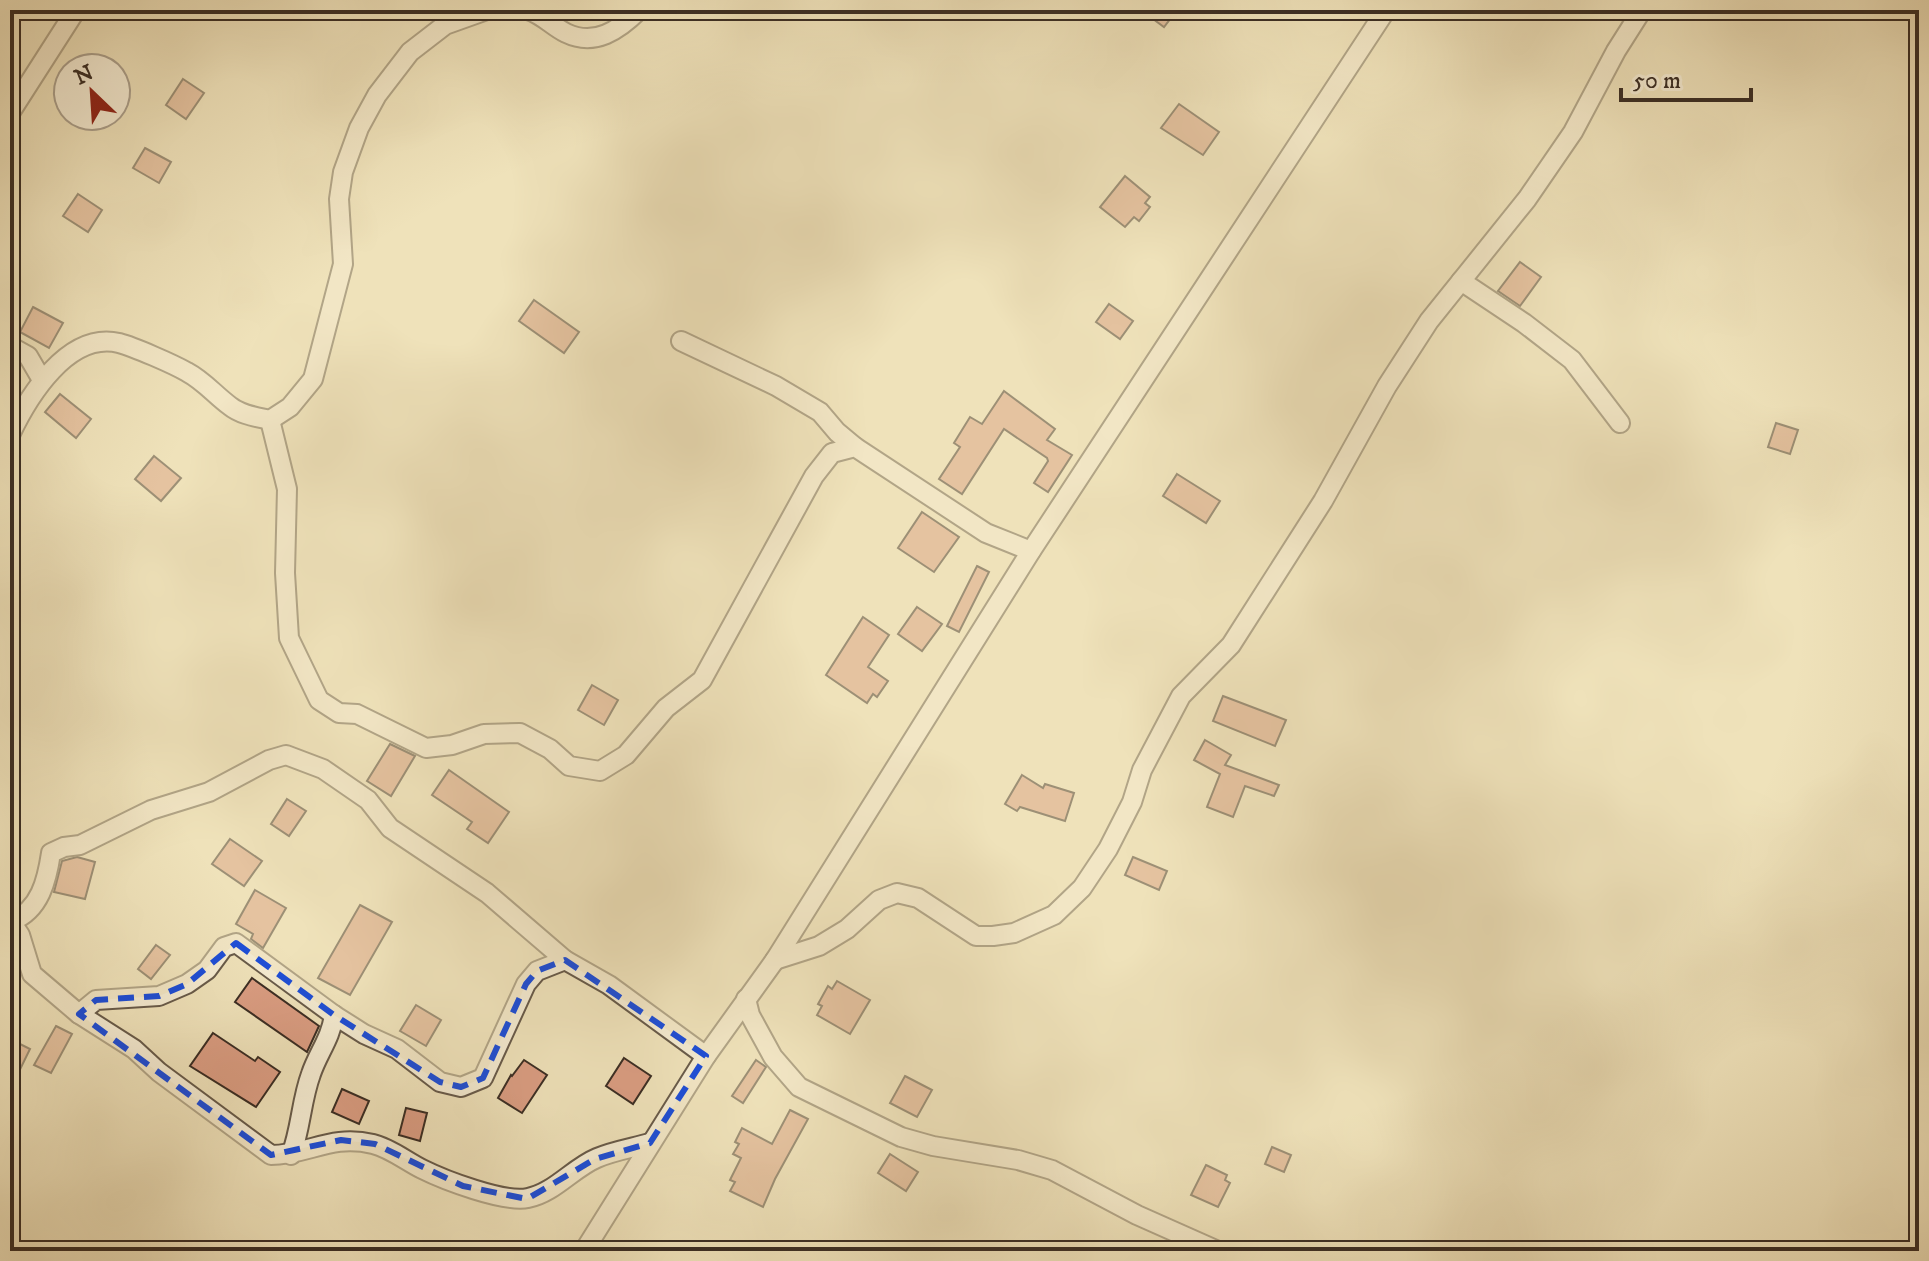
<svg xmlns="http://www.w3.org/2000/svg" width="1929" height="1261" viewBox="0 0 1929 1261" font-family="'IM FELL DW Pica',serif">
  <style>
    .building { fill: #da9d82; stroke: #3b2e24; stroke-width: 2 }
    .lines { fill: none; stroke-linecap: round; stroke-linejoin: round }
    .minor-casing { stroke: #685b4a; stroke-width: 22 }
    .minor { stroke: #f5ecd2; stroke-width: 18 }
    .marked { fill: none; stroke: #1d4ed8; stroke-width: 6; stroke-dasharray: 16 10; stroke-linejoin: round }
  </style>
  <rect width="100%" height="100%" fill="#efe2ba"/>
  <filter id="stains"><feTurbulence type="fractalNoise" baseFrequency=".0025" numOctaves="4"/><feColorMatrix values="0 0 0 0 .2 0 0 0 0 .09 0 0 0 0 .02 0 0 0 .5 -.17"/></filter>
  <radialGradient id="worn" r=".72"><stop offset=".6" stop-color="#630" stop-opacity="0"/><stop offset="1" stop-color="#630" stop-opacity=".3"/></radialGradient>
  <g class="building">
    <polygon points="1141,10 1177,10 1164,27"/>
    <polygon points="183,79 204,93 186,119 166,105"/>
    <polygon points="1179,104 1219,132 1203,155 1161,128"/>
    <polygon points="145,148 171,162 159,183 133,168"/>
    <polygon points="1125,176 1150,197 1145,203 1150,207 1139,221 1134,217 1125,227 1100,207"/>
    <polygon points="78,194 102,210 88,232 63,216"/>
    <polygon points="1520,262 1541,277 1520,306 1498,291"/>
    <polygon points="534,300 579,332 564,353 519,321"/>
    <polygon points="1109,304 1133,321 1120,339 1096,322"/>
    <polygon points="33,307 63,323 49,348 20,332"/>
    <polygon points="1004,391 1055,429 1047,440 1072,455 1048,492 1034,483 1048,461 1047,458 1004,429 962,494 939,479 960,447 954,443 970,417 982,424"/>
    <polygon points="60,394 91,419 76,438 45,412"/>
    <polygon points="1776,423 1798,430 1790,454 1768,447"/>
    <polygon points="154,456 181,478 161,501 135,479"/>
    <polygon points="1177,474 1220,501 1206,523 1163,496"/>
    <polygon points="922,512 959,537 934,572 898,548"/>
    <polygon points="977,566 989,572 959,632 947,626"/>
    <polygon points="917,607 942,624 922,651 898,634"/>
    <polygon points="863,617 889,635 868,667 888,681 877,697 873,694 867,703 826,675"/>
    <polygon points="592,685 618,700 604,725 578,710"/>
    <polygon points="1223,696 1286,720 1275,746 1213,721"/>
    <polygon points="1205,740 1231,755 1225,765 1279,785 1274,796 1245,786 1233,817 1207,807 1220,774 1194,760"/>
    <polygon points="390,744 415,756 391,796 367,781"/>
    <polygon points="449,770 509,812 488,843 467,829 472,822 432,795"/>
    <polygon points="1022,775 1043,788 1045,784 1074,793 1065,821 1020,807 1017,811 1005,804"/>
    <polygon points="287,799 306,811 289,836 271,824"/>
    <polygon points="230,839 262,861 244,886 212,864"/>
    <polygon points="77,857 95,862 85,899 54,892 62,861"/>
    <polygon points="1133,857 1167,871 1159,890 1125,875"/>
    <polygon points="255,890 286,908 263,948 251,939 253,934 236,924"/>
    <polygon points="360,905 392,922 350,995 318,978"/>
    <polygon points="156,945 170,955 151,979 138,969"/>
    <polygon points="252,978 319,1026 307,1052 235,1002"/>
    <polygon points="837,981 870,1000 850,1034 817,1015 822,1006 818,1004 828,986 832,989"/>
    <polygon points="416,1005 441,1020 426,1046 400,1031"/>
    <polygon points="56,1026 72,1034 51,1073 34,1065"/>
    <polygon points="213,1033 255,1061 258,1057 280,1072 256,1107 190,1066"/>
    <polygon points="10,1039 30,1049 10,1090"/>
    <polygon points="624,1058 651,1076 633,1104 606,1086"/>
    <polygon points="524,1060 547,1075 522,1113 498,1098 511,1075 512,1076"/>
    <polygon points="756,1060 766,1067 743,1103 732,1096"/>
    <polygon points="905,1076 932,1090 917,1117 890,1103"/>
    <polygon points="342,1089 369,1101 359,1124 332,1112"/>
    <polygon points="406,1108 427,1113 420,1141 399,1135"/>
    <polygon points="790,1110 808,1119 775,1179 763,1207 730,1191 735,1182 730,1180 741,1158 733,1154 739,1144 735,1142 742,1128 772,1144"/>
    <polygon points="1272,1147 1291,1155 1284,1172 1265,1164"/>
    <polygon points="890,1154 918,1172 906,1191 878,1173"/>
    <polygon points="1206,1165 1227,1175 1225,1180 1230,1183 1218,1207 1191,1195"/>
  </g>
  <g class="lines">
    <defs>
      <g id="minor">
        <path d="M528 10C543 15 552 26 566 33 595 47 619 30 639 10"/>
        <polyline points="10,113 76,10"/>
        <polyline points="1461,281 1524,323 1572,360 1620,423"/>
        <polyline points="681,341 776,386 820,412 837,432 855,447"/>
        <polyline points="10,346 28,356 42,380"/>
        <polyline points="270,420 287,489 285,573 289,638 319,700 339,713 357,714 426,748 452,745 484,734 520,733 550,749 569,766 600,771 626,755 666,708 702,680 814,476 832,453 855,447 986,533 1031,551"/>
        <path d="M10 435C28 397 68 331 119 343 134 347 173 364 187 372 204 381 215 395 230 406 241 415 257 417 270 420L290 407 313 379 343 264 339 199 343 172 359 128 377 95 410 52 445 25 487 10"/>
        <path d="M10 920 20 935 32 974 79 1014 134 1049 159 1072 271 1155C309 1155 330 1134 373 1144 390 1148 406 1161 422 1169 444 1180 504 1203 528 1198 554 1193 573 1168 597 1158 613 1151 632 1148 650 1143"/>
        <path d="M12 921C40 910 47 880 51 853L64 847 80 845 151 810 209 792 269 760 286 755 323 769 368 800 390 828 487 893 565 960"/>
        <polyline points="775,960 819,946 847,929 879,900 897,893 918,898 976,936 993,936 1014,933 1054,915 1082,888 1108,849 1132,802 1142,770 1181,696 1231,645 1323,501 1387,386 1429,321 1527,199 1573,132 1616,51 1642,10"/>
        <polyline points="746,999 750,1015 773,1057 799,1087 901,1137 933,1146 1018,1160 1052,1170 1137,1215 1218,1251"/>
        <polyline points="79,1014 96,1000 159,996 187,984 207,970 224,947 236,943 334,1015 364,1034 397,1049 440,1082 461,1087 483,1078 526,984 537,971 565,960 609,985 706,1056"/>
        <path d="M291 1155C301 1129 301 1101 311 1074 318 1053 331 1038 334 1015"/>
        <polyline points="584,1251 706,1056 775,960 1031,551 1386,10"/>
        <polyline points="1918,1251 1919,1249"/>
      </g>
    </defs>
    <use href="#minor" class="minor-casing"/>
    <use href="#minor" class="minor"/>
  </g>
  <path d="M0 0H1929V1261H0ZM236 943 334 1015 440 1082 461 1087 483 1078 526 984 537 971 565 960 706 1056 650 1143 595 1159 527 1199 463 1186 375 1144 341 1140 271 1155 79 1014 96 1000 159 996 187 984Z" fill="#efe2ba" fill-opacity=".55" fill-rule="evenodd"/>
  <path class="marked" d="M236 943 334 1015 440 1082 461 1087 483 1078 526 984 537 971 565 960 706 1056 650 1143 595 1159 527 1199 463 1186 375 1144 341 1140 271 1155 79 1014 96 1000 159 996 187 984Z"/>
  <rect width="1929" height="1261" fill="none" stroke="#efe2ba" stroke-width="40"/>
  <rect x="12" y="12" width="1905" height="1237" fill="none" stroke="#3b2e24" stroke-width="4"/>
  <rect x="20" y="20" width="1889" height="1221" fill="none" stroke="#3b2e24" stroke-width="2"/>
  <g transform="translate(92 92) rotate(335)"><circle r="38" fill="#f5ecd2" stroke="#aba08c" stroke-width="2"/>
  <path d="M0-6L14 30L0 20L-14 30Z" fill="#8f2418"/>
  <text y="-12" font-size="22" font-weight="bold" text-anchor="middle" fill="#3b2e24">N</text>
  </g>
  <path d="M1621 88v12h130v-12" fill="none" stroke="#3b2e24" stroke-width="4"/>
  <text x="1633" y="88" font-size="24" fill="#3b2e24" stroke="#f5ecd2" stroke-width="6" paint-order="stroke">50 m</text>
  <rect width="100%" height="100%" filter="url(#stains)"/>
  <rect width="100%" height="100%" fill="url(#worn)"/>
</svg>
